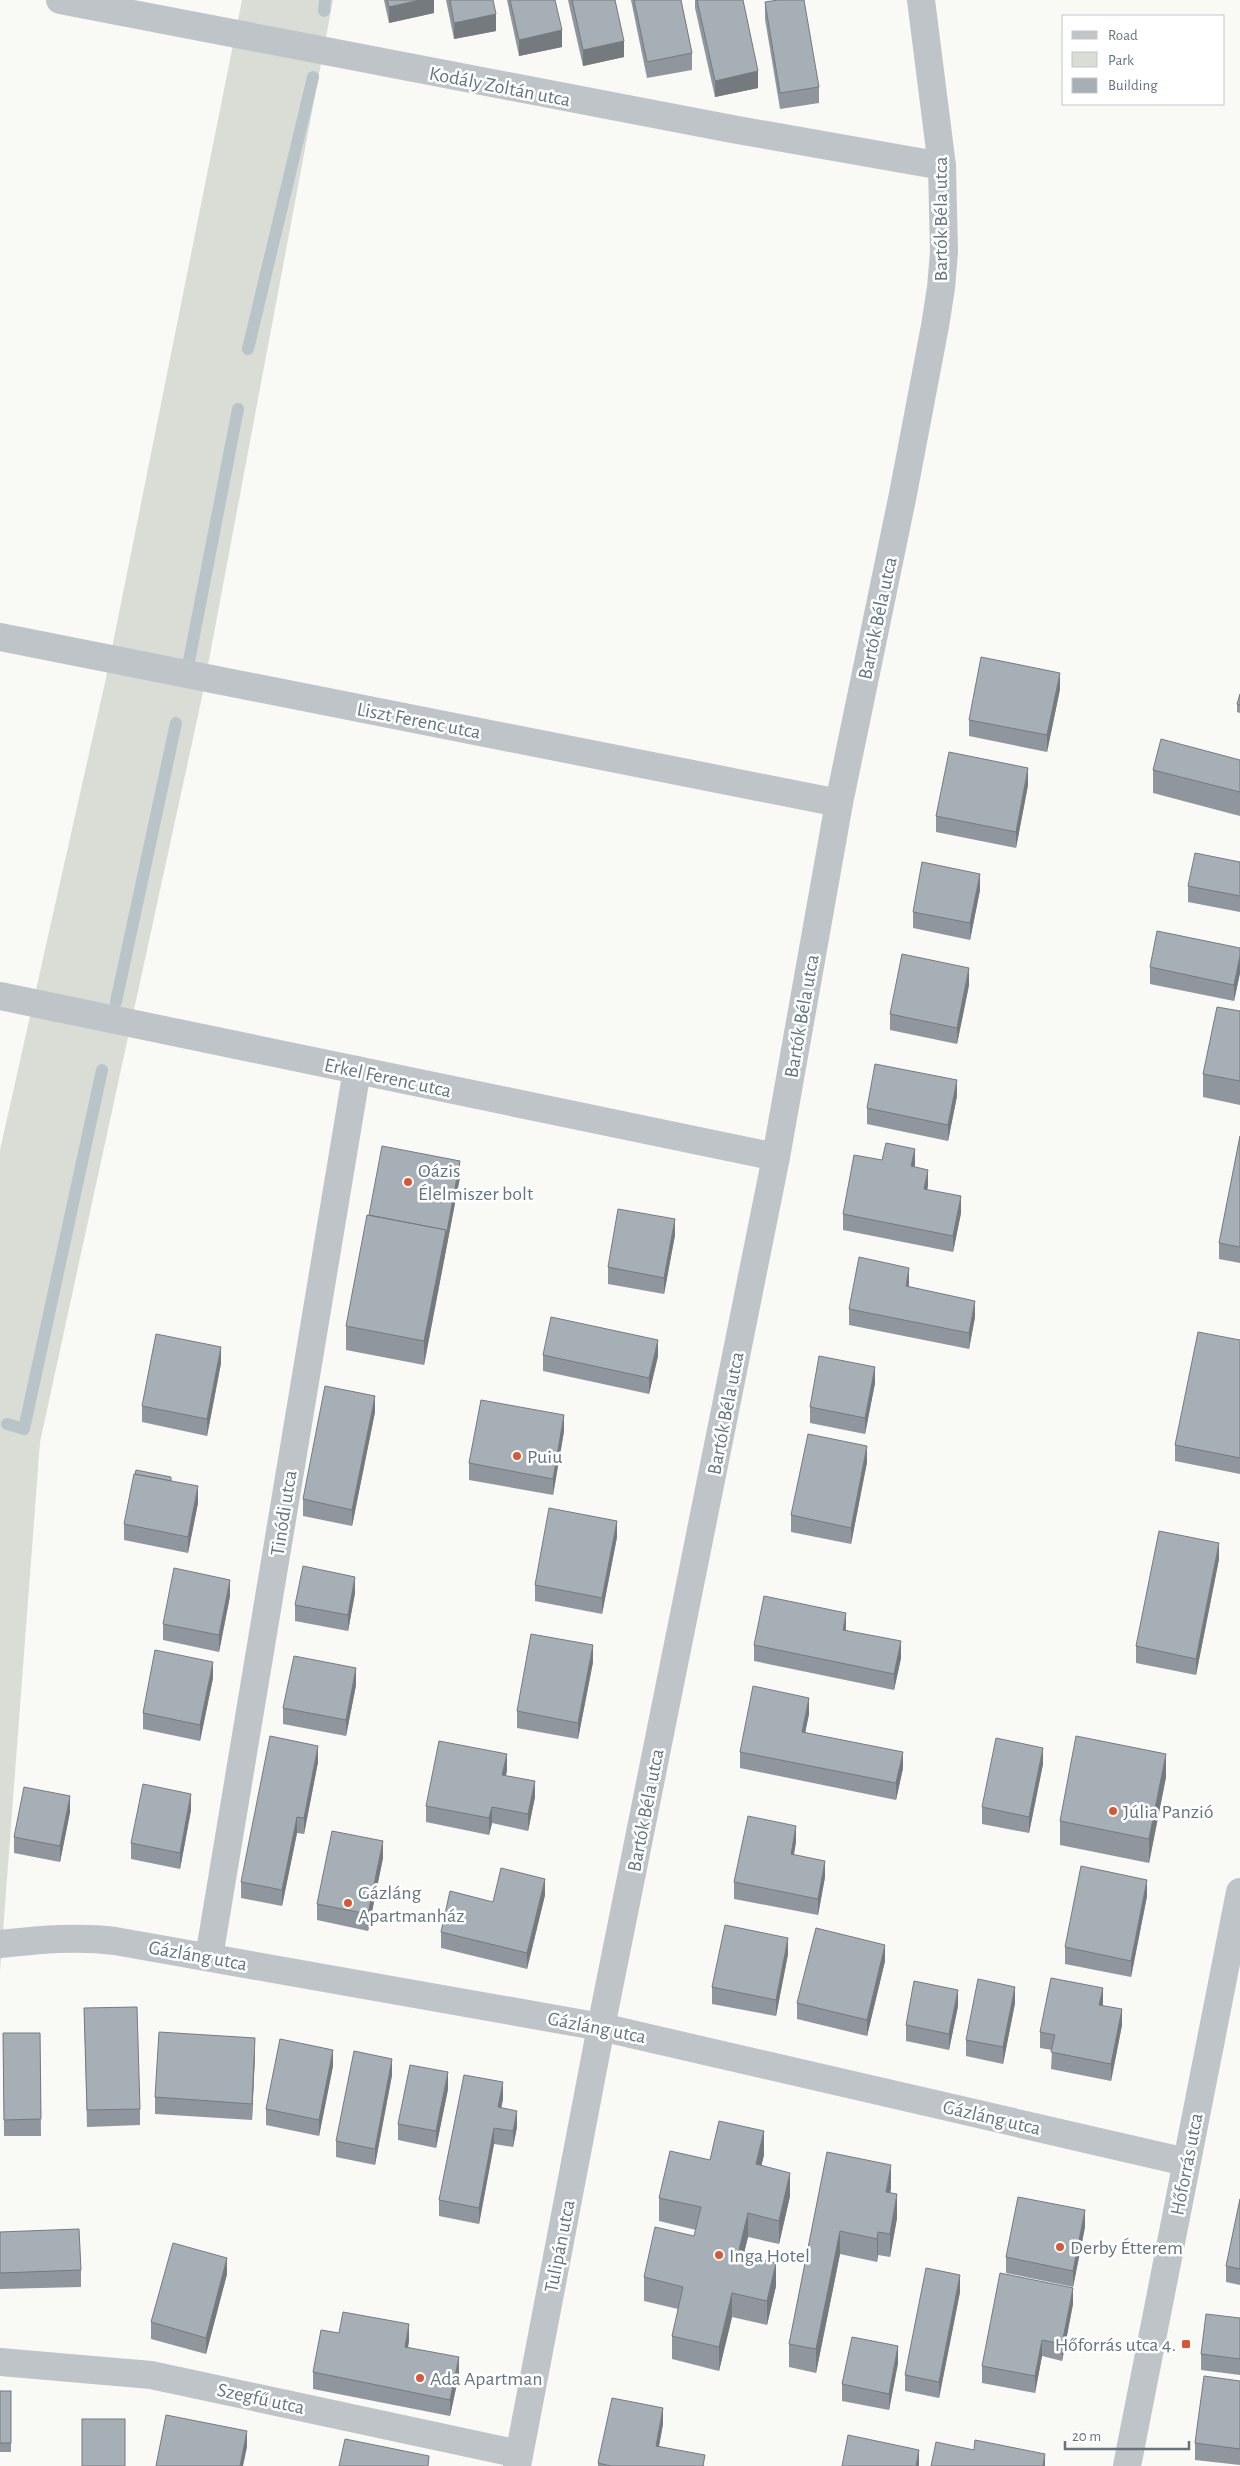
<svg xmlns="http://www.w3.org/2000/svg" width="1240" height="2466" viewBox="0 0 1240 2466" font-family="'Alegreya Sans',sans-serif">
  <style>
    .green { fill: #d9ddd6 }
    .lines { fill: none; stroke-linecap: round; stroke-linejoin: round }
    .stream { stroke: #b8c4c8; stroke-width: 12 }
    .minor { stroke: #bfc4c8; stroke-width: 28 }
    .wall { fill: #90969d }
    .shaded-wall { fill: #757a7f }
    .building { fill: #a7afb6; stroke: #757a7f }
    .poi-dot { fill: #da5735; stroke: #fff; stroke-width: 2 }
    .labels { text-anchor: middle; stroke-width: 5; stroke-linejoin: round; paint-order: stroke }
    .street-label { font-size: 20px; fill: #657580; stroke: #fff }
    .poi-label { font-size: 20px; fill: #657580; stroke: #fff; text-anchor: start }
  </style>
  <rect width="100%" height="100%" fill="#f9f9f6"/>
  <polygon class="green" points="242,0 333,0 202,697 40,1442 0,1971 0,1150 106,678"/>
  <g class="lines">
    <g class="stream">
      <polyline points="324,11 325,0"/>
      <polyline points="248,349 313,77"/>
      <polyline points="189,661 238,409"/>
      <polyline points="116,1002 176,723"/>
      <polyline points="7,1424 24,1429 102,1070"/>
    </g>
    <g class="minor">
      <polyline points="60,0 732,129 942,166"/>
      <polyline points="0,637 839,803"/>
      <polyline points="0,996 776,1157"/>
      <path d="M0 1944C39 1940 76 1936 115 1941L601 2027 1186 2162"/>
      <polyline points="209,1957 357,1070"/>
      <polyline points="0,2362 151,2375 519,2454"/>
      <polyline points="517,2466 601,2027 776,1157 839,803 903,494 935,326 941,288 944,252 942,166 921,0"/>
      <polyline points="1127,2466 1240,1892"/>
    </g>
  </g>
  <g class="wall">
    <polygon points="384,0 434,0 434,13 389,23"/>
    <polygon points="446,0 493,0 496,31 454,39"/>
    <polygon points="507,0 555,0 562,47 519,56"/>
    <polygon points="568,0 615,0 624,57 583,66"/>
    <polygon points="631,0 681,0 692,53 692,70 647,78"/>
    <polygon points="695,0 743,0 758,88 715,97 695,8"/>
    <polygon points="765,2 819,87 819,103 780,109 765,19"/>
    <polygon points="1060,689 1047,752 969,736 969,720"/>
    <polygon points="1240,694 1240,713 1237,712 1237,704"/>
    <polygon points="1240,760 1240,816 1153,793 1153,770"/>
    <polygon points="1028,785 1016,848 936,832 936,816"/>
    <polygon points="1240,862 1240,912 1188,902 1188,886"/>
    <polygon points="980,890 970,940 913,928 913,912"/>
    <polygon points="1240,948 1240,973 1234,1001 1150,984 1150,967"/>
    <polygon points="969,985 957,1044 890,1030 890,1014"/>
    <polygon points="1240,1011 1240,1105 1203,1097 1203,1074"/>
    <polygon points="957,1096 948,1141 867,1124 867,1108"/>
    <polygon points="1240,1136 1240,1263 1219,1259 1219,1243"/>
    <polygon points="882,1160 915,1165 915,1167 928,1186 927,1189 961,1213 953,1252 843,1230 843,1214"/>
    <polygon points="460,1177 424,1365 346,1350 346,1326 369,1215"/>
    <polygon points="675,1235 664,1294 608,1284 608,1267"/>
    <polygon points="909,1284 909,1287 975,1317 969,1349 849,1325 849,1309"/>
    <polygon points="1240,1340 1240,1474 1175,1461 1175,1445"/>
    <polygon points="543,1355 658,1356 649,1394 543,1371"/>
    <polygon points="221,1363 207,1436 142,1422 142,1406"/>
    <polygon points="875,1383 865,1434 810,1423 810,1407"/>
    <polygon points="375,1412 352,1526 303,1516 303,1499"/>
    <polygon points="564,1431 553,1495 469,1480 469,1463"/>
    <polygon points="867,1462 851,1544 791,1532 791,1515"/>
    <polygon points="171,1481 198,1503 188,1553 124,1540 124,1524"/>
    <polygon points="617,1537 602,1614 535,1601 535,1585"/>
    <polygon points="1219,1559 1196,1675 1136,1663 1136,1646"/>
    <polygon points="355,1593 348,1631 295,1621 295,1605"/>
    <polygon points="230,1596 219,1652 163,1640 163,1624"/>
    <polygon points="846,1630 901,1658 894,1690 754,1661 754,1645"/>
    <polygon points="593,1662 578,1739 517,1728 517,1711"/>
    <polygon points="213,1678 200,1741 143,1729 143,1713"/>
    <polygon points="356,1685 346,1736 283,1724 283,1708"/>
    <polygon points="809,1714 805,1732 903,1768 896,1800 740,1768 740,1752"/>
    <polygon points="318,1762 304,1834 297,1833 282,1906 241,1898 241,1882"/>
    <polygon points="1043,1764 1029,1833 982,1824 982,1807"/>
    <polygon points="507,1770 506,1776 535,1797 528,1831 492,1823 489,1835 426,1822 426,1806"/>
    <polygon points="1166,1777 1149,1863 1060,1845 1060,1821"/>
    <polygon points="191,1810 180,1869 131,1859 131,1843"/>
    <polygon points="70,1812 60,1862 14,1853 14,1837"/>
    <polygon points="796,1842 794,1854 825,1877 818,1915 734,1899 734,1882"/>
    <polygon points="383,1858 368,1931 317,1920 317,1904"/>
    <polygon points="545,1895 527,1969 441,1948 441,1932 493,1902"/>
    <polygon points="1147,1896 1131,1977 1065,1964 1065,1947"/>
    <polygon points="788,1954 776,2016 712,2004 712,1987"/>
    <polygon points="885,1961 867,2036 797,2019 797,2003"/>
    <polygon points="1015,2003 1003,2064 966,2056 966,2040"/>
    <polygon points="1102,2005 1122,2025 1111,2081 1051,2069 1052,2050 1040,2048 1040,2032"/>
    <polygon points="958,2006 949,2050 906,2041 906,2025"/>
    <polygon points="84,2008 140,2109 140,2125 87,2127"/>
    <polygon points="3,2033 40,2033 41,2136 4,2136"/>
    <polygon points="255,2054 252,2120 155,2114 155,2097"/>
    <polygon points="333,2066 319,2136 266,2125 266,2109"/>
    <polygon points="392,2075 375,2165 336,2157 336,2141"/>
    <polygon points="448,2089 436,2148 398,2140 398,2124"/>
    <polygon points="503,2099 501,2108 517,2127 513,2147 494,2144 479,2224 439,2216 439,2200"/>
    <polygon points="827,2152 891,2188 890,2193 897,2218 890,2257 878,2255 877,2262 840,2254 816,2373 789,2367 789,2344"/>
    <polygon points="764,2155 761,2166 790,2196 779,2244 748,2237 743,2256 776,2286 767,2325 732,2317 719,2371 672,2359 672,2336 678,2309 644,2301 644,2277 694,2236 696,2230 659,2221 659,2198 710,2160"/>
    <polygon points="1240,2199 1240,2285 1226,2282 1226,2266"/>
    <polygon points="1085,2227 1073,2287 1006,2273 1006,2257"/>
    <polygon points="0,2232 81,2270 81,2287 0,2289"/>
    <polygon points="227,2274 206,2354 151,2339 151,2322"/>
    <polygon points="960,2292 939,2398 905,2391 905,2375"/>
    <polygon points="1073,2304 1062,2361 1042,2356 1035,2393 982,2383 982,2366"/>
    <polygon points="1240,2318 1240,2375 1201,2370 1201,2354"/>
    <polygon points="339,2333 409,2341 408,2347 459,2374 450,2416 313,2389 313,2372"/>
    <polygon points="898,2363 889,2410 842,2401 842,2384"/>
    <polygon points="1240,2381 1240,2465 1195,2460 1195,2443"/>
    <rect x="0" y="2391" width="11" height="61"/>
    <polygon points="663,2424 659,2446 705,2466 598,2466 598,2463"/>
  </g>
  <g class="shaded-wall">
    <polygon points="420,0 434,0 434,13 389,23 389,7"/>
    <polygon points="496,14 496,31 454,39 454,23"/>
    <polygon points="562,30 562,47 519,56 519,40"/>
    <polygon points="624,41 624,57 583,66 583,50"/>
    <polygon points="758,71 758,88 715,97 715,81"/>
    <polygon points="1060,673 1060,689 1047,752 1047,735"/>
    <polygon points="1028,768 1028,785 1016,848 1016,832"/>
    <polygon points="980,874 980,890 970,940 970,923"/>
    <polygon points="1240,956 1240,973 1234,1001 1234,985"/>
    <polygon points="969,968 969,985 957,1044 957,1028"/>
    <polygon points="957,1080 957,1096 948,1141 948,1125"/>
    <polygon points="915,1149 915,1165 911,1183 911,1166"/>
    <polygon points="460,1161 460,1177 424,1365 424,1341 446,1230"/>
    <polygon points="928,1170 928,1186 924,1205 924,1189"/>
    <polygon points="961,1196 961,1213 953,1252 953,1236"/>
    <polygon points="675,1219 675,1235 664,1294 664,1278"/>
    <polygon points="909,1268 909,1284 906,1303 906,1286"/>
    <polygon points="975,1301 975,1317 969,1349 969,1333"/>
    <polygon points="658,1340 658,1356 649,1394 649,1378"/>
    <polygon points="221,1347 221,1363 207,1436 207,1419"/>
    <polygon points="875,1367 875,1383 865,1434 865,1418"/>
    <polygon points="375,1396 375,1412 352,1526 352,1510"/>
    <polygon points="564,1415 564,1431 553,1495 553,1479"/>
    <polygon points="867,1446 867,1462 851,1544 851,1528"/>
    <polygon points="198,1486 198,1503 188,1553 188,1537"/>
    <polygon points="617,1521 617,1537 602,1614 602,1598"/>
    <polygon points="1219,1543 1219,1559 1196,1675 1196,1659"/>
    <polygon points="355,1577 355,1593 348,1631 348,1615"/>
    <polygon points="230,1580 230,1596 219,1652 219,1635"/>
    <polygon points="846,1613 846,1629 843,1646 843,1630"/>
    <polygon points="901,1641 901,1658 894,1690 894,1674"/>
    <polygon points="593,1645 593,1662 578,1739 578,1723"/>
    <polygon points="213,1662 213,1678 200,1741 200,1725"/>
    <polygon points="356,1668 356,1685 346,1736 346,1720"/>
    <polygon points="809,1698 809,1714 802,1748 802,1732"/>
    <polygon points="318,1746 318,1762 304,1834 304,1818"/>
    <polygon points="1043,1748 1043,1764 1029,1833 1029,1817"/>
    <polygon points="903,1752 903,1768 896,1800 896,1783"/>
    <polygon points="507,1754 507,1770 502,1791 502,1775"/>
    <polygon points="1166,1754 1166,1777 1149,1863 1149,1839"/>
    <polygon points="535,1781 535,1797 528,1831 528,1814"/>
    <polygon points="191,1794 191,1810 180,1869 180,1853"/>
    <polygon points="70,1796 70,1812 60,1862 60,1846"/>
    <polygon points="492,1807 492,1823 489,1835 489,1818"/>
    <polygon points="297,1817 297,1833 282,1906 282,1890"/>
    <polygon points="796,1826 796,1842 791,1870 791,1854"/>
    <polygon points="383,1841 383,1858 368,1931 368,1914"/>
    <polygon points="825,1861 825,1877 818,1915 818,1899"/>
    <polygon points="545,1879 545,1895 527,1969 527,1953"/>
    <polygon points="1147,1880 1147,1896 1131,1977 1131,1961"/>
    <polygon points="788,1938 788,1954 776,2016 776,2000"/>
    <polygon points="885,1945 885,1961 867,2036 867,2020"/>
    <polygon points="1015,1987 1015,2003 1003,2064 1003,2047"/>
    <polygon points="1103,1988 1103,2005 1099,2021 1099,2005"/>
    <polygon points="958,1990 958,2006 949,2050 949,2034"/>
    <polygon points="1122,2009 1122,2025 1111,2081 1111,2064"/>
    <polygon points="255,2038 255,2054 252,2120 252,2104"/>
    <polygon points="333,2050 333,2066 319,2136 319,2120"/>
    <polygon points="392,2059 392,2075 375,2165 375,2149"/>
    <polygon points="448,2072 448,2089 436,2148 436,2131"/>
    <polygon points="503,2082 503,2099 498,2124 498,2107"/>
    <polygon points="517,2111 517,2127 513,2147 513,2131"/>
    <polygon points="494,2128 494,2144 479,2224 479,2208"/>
    <polygon points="764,2131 764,2155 756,2188 756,2164"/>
    <polygon points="891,2165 891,2188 886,2216 886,2192"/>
    <polygon points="790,2173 790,2196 779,2244 779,2221"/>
    <polygon points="897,2194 897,2218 890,2257 890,2234"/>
    <polygon points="1085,2210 1085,2227 1073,2287 1073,2271"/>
    <polygon points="748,2213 748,2237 738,2278 738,2254"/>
    <polygon points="840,2231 840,2254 816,2373 816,2349"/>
    <polygon points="878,2232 878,2255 877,2262 877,2239"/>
    <polygon points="227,2258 227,2274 206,2354 206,2338"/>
    <polygon points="776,2263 776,2286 767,2325 767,2301"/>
    <polygon points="960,2275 960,2292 939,2398 939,2382"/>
    <polygon points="1073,2288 1073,2304 1062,2361 1062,2344"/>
    <polygon points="732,2293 732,2317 719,2371 719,2347"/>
    <polygon points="409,2324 409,2341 405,2363 405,2347"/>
    <polygon points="1042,2340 1042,2356 1035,2393 1035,2376"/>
    <polygon points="898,2346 898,2363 889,2410 889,2394"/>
    <polygon points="459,2357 459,2374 450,2416 450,2400"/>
    <polygon points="663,2408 663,2424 656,2462 656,2446"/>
    <polygon points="247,2431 247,2447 243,2466 240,2466"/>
    <polygon points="919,2450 919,2466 916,2466"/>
    <polygon points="1045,2454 1045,2466 1043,2466"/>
  </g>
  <g class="building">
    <polygon points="387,0 420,0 389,7"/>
    <polygon points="450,0 493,0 496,14 454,23"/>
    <polygon points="510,0 555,0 562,30 519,40"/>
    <polygon points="572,0 615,0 624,41 583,50"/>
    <polygon points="634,0 681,0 692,53 647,62"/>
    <polygon points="697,0 743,0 758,71 715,81"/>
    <polygon points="778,0 804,0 819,87 780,93 765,2"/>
    <polygon points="981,657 1060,673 1047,735 969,720"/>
    <polygon points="1240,694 1240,705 1237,704"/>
    <polygon points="1161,739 1240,760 1240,792 1153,770"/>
    <polygon points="949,752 1028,768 1016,832 936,816"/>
    <polygon points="1195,853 1240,862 1240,896 1188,886"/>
    <polygon points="922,862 980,874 970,923 913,912"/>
    <polygon points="1157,931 1240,948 1240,956 1234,985 1150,967"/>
    <polygon points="902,954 969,968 957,1028 890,1014"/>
    <polygon points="1217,1007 1240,1011 1240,1081 1203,1074"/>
    <polygon points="875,1064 957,1080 948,1125 867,1108"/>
    <polygon points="1240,1136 1240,1247 1219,1243"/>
    <polygon points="886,1143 915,1149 911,1166 928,1170 924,1189 961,1196 953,1236 843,1214 854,1155 882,1160"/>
    <polygon points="382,1146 460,1161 446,1237 446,1230 369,1215"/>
    <polygon points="618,1209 675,1219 664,1278 608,1267"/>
    <polygon points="367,1215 446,1230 424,1341 346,1326"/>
    <polygon points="859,1257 909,1268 906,1286 975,1301 969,1333 849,1309"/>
    <polygon points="551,1317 658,1340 649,1378 543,1355"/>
    <polygon points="1198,1332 1240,1340 1240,1458 1175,1445"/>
    <polygon points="156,1334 221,1347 207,1419 142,1406"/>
    <polygon points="819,1356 875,1367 865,1418 810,1407"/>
    <polygon points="325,1386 375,1396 352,1510 303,1499"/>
    <polygon points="481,1400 564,1415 553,1479 469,1463"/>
    <polygon points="808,1434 867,1446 851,1528 791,1515"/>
    <polygon points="136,1470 171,1477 171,1481 135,1474"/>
    <polygon points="134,1474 198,1486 188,1537 124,1524"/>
    <polygon points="549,1508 617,1521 602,1598 535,1585"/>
    <polygon points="1159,1531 1219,1543 1196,1659 1136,1646"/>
    <polygon points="303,1566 355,1577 348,1615 295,1605"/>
    <polygon points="174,1568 230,1580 219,1635 163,1624"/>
    <polygon points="764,1596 846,1613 843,1630 901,1641 894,1674 754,1645"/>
    <polygon points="531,1634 593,1645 578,1723 517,1711"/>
    <polygon points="155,1650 213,1662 200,1725 143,1713"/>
    <polygon points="294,1656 356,1668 346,1720 283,1708"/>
    <polygon points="753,1686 809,1698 802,1732 903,1752 896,1783 740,1752"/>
    <polygon points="270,1736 318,1746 304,1818 297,1817 282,1890 241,1882"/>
    <polygon points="1076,1736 1166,1754 1149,1839 1060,1821"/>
    <polygon points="996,1738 1043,1748 1029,1817 982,1807"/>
    <polygon points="439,1741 507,1754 502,1775 535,1781 528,1814 492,1807 489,1818 426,1806"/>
    <polygon points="143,1784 191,1794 180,1853 131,1843"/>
    <polygon points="24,1787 70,1796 60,1846 14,1837"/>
    <polygon points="748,1816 796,1826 791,1854 825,1861 818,1899 734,1882"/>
    <polygon points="332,1831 383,1841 368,1914 317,1904"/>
    <polygon points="1081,1866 1147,1880 1131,1961 1065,1947"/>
    <polygon points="501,1868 545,1879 527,1953 441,1932 450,1891 493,1902"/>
    <polygon points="725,1925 788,1938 776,2000 712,1987"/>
    <polygon points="816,1928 885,1945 867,2020 797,2003"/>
    <polygon points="1051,1978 1103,1988 1099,2005 1122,2009 1111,2064 1051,2052 1055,2035 1040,2032"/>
    <polygon points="978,1979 1015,1987 1003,2047 966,2040"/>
    <polygon points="914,1981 958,1990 949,2034 906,2025"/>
    <polygon points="137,2007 140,2109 87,2110 84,2008"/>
    <polygon points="159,2032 255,2038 252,2104 155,2097"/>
    <polygon points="3,2033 40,2033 41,2119 4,2120"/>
    <polygon points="280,2039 333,2050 319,2120 266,2109"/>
    <polygon points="354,2051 392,2059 375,2149 336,2141"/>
    <polygon points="410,2065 448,2072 436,2131 398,2124"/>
    <polygon points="464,2075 503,2082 498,2107 517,2111 513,2131 494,2128 479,2208 439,2200"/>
    <polygon points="719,2121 764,2131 756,2164 790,2173 779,2221 748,2213 738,2254 776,2263 767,2301 732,2293 719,2347 672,2336 683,2287 644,2277 655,2227 694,2236 701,2207 659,2198 670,2151 710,2160"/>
    <polygon points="827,2152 891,2165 886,2192 897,2194 890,2234 878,2232 877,2239 840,2231 816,2349 789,2344"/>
    <polygon points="1018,2197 1085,2210 1073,2271 1006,2257"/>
    <polygon points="1240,2199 1240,2269 1226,2266"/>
    <polygon points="79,2229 81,2270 0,2273 0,2232"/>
    <polygon points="173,2243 227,2258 206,2338 151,2322"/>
    <polygon points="926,2268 960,2275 939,2382 905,2375"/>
    <polygon points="1000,2273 1073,2288 1062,2344 1042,2340 1035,2376 982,2366"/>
    <polygon points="343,2312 409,2324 405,2347 459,2357 450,2400 313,2372 321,2330 339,2333"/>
    <polygon points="1206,2314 1240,2318 1240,2359 1201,2354"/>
    <polygon points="852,2337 898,2346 889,2394 842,2384"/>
    <polygon points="1204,2376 1240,2381 1240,2449 1195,2443"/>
    <rect x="0" y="2391" width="11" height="52"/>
    <polygon points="612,2398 663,2408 656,2446 705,2455 703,2466 611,2466 598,2463"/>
    <polygon points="166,2415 247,2431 240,2466 156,2466"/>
    <rect x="82" y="2419" width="43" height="47"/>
    <polygon points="848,2435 919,2450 916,2466 842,2466"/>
    <polygon points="345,2439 429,2456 428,2466 339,2466"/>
    <polygon points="975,2440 1045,2454 1043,2466 931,2466 936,2442 974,2450"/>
  </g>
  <g class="poi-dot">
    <circle cx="408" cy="1182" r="5"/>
    <circle cx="517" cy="1456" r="5"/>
    <circle cx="1113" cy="1811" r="5"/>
    <circle cx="348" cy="1903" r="5"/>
    <circle cx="1060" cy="2247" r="5"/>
    <circle cx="719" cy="2255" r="5"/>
    <rect x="1181" y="2339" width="10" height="10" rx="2.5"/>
    <circle cx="420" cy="2378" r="5"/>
  </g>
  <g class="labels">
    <g class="street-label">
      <text transform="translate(500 86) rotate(11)" y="7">Kodály Zoltán utca</text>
      <text transform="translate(940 219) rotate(-90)" y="7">Bartók Béla utca</text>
      <text transform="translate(877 618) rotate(-78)" y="7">Bartók Béla utca</text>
      <text transform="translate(419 720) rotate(11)" y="7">Liszt Ferenc utca</text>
      <text transform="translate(801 1016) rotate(-80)" y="7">Bartók Béla utca</text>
      <text transform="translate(388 1077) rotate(12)" y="7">Erkel Ferenc utca</text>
      <text transform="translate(725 1413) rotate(-79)" y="7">Bartók Béla utca</text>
      <text transform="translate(283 1513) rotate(-81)" y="7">Tinódi utca</text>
      <text transform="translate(645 1810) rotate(-79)" y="7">Bartók Béla utca</text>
      <text transform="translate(198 1955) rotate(10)" y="7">Gázláng utca</text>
      <text transform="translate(597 2027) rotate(11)" y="7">Gázláng utca</text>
      <text transform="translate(992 2117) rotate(13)" y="7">Gázláng utca</text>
      <text transform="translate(1186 2164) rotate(-79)" y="7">Hőforrás utca</text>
      <text transform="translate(559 2246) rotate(-79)" y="7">Tulipán utca</text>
      <text transform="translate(261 2398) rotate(12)" y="7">Szegfű utca</text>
    </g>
    <g class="poi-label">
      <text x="418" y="1177">Oázis<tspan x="418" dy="23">Élelmiszer bolt</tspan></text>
      <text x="527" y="1463">Puiu</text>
      <text x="1123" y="1818">Júlia Panzió</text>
      <text x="358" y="1899">Gázláng<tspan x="358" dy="23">Apartmanház</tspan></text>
      <text x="1070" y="2254">Derby Étterem</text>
      <text x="729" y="2262">Inga Hotel</text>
      <text x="1176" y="2351" text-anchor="end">Hőforrás utca 4.</text>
      <text x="430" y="2385">Ada Apartman</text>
    </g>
  </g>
  <rect x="1062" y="15" width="162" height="90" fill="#ffffff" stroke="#c1c8cc"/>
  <rect x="1072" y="31" width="25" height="8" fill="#bfc4c8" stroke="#c1c8cc"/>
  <text x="1108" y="40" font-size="15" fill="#657580">Road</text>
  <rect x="1072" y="52" width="25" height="15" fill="#d9ddd6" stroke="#c1c8cc"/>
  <text x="1108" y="65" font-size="15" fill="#657580">Park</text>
  <rect x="1072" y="78" width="25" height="15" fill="#a7afb6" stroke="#c1c8cc"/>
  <text x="1108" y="90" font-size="15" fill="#657580">Building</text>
  <path d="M1065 2441v8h124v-8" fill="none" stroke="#657580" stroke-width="2.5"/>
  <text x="1072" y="2441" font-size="15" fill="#657580" stroke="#ffffff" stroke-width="4" paint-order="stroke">20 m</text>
</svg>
